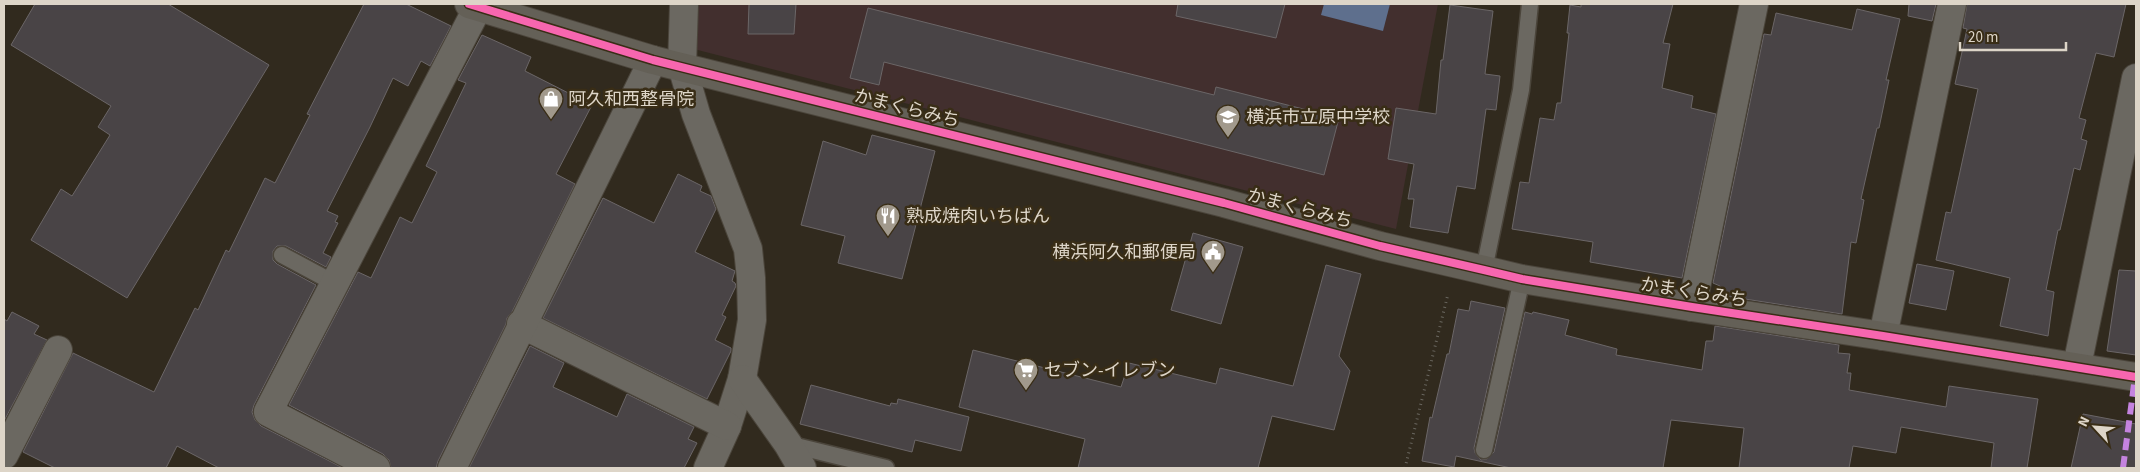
<svg xmlns="http://www.w3.org/2000/svg" width="2140" height="472" viewBox="0 0 2140 472" font-family="'Source Sans 3','Noto Sans JP',sans-serif">
  <style>
    .education { fill: #422f2e }
    .water { fill: #5e6f8d }
    .building { fill: #494446; stroke: #6b6667 }
    .lines { fill: none; stroke-linecap: round; stroke-linejoin: round }
    .lane-casing { stroke: #4b453b; stroke-width: 19 }
    .street-casing { stroke: #4b453b; stroke-width: 30 }
    .secondary-casing { stroke: #4b453b; stroke-width: 30 }
    .path { stroke: #6a6760; stroke-width: 3; stroke-dasharray: 1 4; stroke-linecap: butt }
    .lane { stroke: #6b6861; stroke-width: 16 }
    .street { stroke: #6b6861; stroke-width: 28 }
    .secondary { stroke: #646057; stroke-width: 28 }
    .quiet { stroke: #c483df; stroke-width: 6; stroke-dasharray: 12 6; stroke-linecap: butt }
    .cycleway-casing { stroke: #392d16; stroke-width: 11 }
    .cycleway { stroke: #f766af; stroke-width: 8 }
    .labels { text-anchor: middle; stroke-width: 5; stroke-linejoin: round; paint-order: stroke }
    .poi-label { font-size: 18px; fill: #ddd5c8; stroke: #392d16; text-anchor: start }
    .street-label { font-size: 18px; fill: #ddd5c8; stroke: #392d16 }
  </style>
  <rect width="100%" height="100%" fill="#312a1e"/>
  <polygon class="education" points="692,4 1438,4 1396,229 690,48"/>
  <polygon class="water" points="1324,4 1390,4 1383,31 1321,15"/>
  <g class="building">
    <polygon points="35,4 168,4 269,65 127,298 31,240 61,189 72,196 110,135 98,127 111,106 11,45"/>
    <polygon points="364,4 406,4 451,26 430,66 421,61 408,86 393,78 370,127 327,211 338,216 335,222 338,223 323,253 331,257 326,267 286,246 277,246 273,251 273,260 277,264 316,285 254,405 252,412 255,420 261,426 343,468 219,468 177,446 166,468 55,468 23,452 73,353 154,392 195,308 198,310 226,250 229,252 265,178 275,183 310,115 307,114"/>
    <polygon points="749,4 796,4 794,34 748,34"/>
    <polygon points="1178,4 1285,4 1276,38 1176,16"/>
    <polygon points="1581,4 1673,4 1663,43 1670,44 1662,88 1693,96 1691,108 1716,114 1682,278 1590,262 1593,242 1512,229 1520,182 1529,183 1540,118 1554,120 1557,103 1561,103 1569,33 1567,33 1570,5 1581,7"/>
    <polygon points="1909,4 1936,4 1932,21 1908,16"/>
    <polygon points="1967,4 2126,4 2114,57 2096,53 2079,118 2086,120 2081,139 2087,141 2080,170 2074,168 2060,230 2058,230 2046,290 2054,292 2048,336 2000,326 2010,278 1936,260 1946,212 1951,213 1978,89 1955,84 1967,29 1963,28"/>
    <polygon points="1450,5 1493,11 1485,74 1500,76 1496,110 1486,109 1475,189 1457,186 1448,233 1410,227 1414,199 1408,199 1414,164 1388,159 1396,108 1436,114 1441,60 1443,60"/>
    <polygon points="868,8 1214,95 1216,87 1339,118 1324,175 884,62 879,85 850,78"/>
    <polygon points="1857,9 1900,19 1886,80 1889,80 1879,128 1877,128 1861,199 1864,200 1856,243 1851,242 1842,314 1719,295 1720,286 1713,283 1764,34 1771,35 1776,13 1852,30"/>
    <polygon points="482,35 531,57 525,71 592,105 556,174 575,184 512,312 507,318 506,324 438,461 436,468 391,468 389,460 383,454 289,405 358,272 371,278 400,217 412,223 437,172 426,166 466,83 458,80"/>
    <polygon points="872,135 935,151 902,279 838,263 845,236 801,225 823,141 866,155"/>
    <polygon points="678,174 702,186 700,191 711,196 716,209 695,252 735,271 732,281 735,283 736,286 722,315 726,317 715,340 731,348 731,351 707,399 543,318 603,198 654,223"/>
    <polygon points="1193,233 1243,247 1221,324 1171,310"/>
    <polygon points="1917,264 1954,271 1946,310 1909,303"/>
    <polygon points="1326,265 1361,274 1339,356 1350,371 1334,430 1272,416 1258,468 1078,468 1085,439 959,407 973,350 1121,387 1129,363 1216,384 1220,368 1293,386"/>
    <polygon points="2119,270 2136,271 2136,355 2107,351"/>
    <polygon points="1471,301 1505,308 1474,448 1475,453 1481,460 1487,459 1494,452 1525,312 1532,314 1533,312 1569,320 1565,335 1617,349 1616,355 1702,370 1706,341 1713,341 1715,326 1839,345 1838,353 1850,354 1847,373 1851,373 1849,390 1946,407 1949,386 2038,399 2027,468 1991,468 1994,443 1901,427 1896,453 1853,446 1849,468 1739,468 1744,428 1671,420 1663,468 1511,468 1456,456 1454,467 1422,461 1430,417 1432,418 1447,354 1449,354 1458,309 1469,311"/>
    <polygon points="12,312 39,326 34,334 47,340 4,421 4,319 7,321"/>
    <polygon points="530,346 564,363 553,387 617,417 627,394 694,427 688,439 697,443 684,468 469,468"/>
    <polygon points="811,385 890,406 891,403 897,404 898,399 969,417 961,451 915,440 912,452 800,424"/>
    <polygon points="2083,414 2136,424 2136,468 2071,468"/>
  </g>
  <g class="lines">
    <defs>
      <g id="lane">
        <polyline points="282,255 336,284"/>
        <polyline points="1484,270 1521,90 1530,4"/>
        <polyline points="788,444 886,468"/>
        <polyline points="1484,450 1522,279"/>
      </g>
      <g id="street">
        <polyline points="684,4 682,66 696,114 748,249 751,278 752,320 742,379 727,426 708,468"/>
        <polyline points="1692,307 1754,4"/>
        <polyline points="521,324 727,426"/>
        <polyline points="1883,336 1952,4"/>
        <polyline points="2077,366 2136,78"/>
        <polyline points="742,379 788,444 802,468"/>
        <polyline points="4,455 58,350"/>
        <polyline points="376,468 268,412 478,7"/>
        <polyline points="452,468 653,60"/>
      </g>
      <polyline id="secondary" points="469,4 653,60 1224,203 1380,246 1484,270 1522,279 1692,307 1883,336 2136,377"/>
    </defs>
    <use href="#lane" class="lane-casing"/>
    <use href="#street" class="street-casing"/>
    <use href="#secondary" class="secondary-casing"/>
    <polyline class="path" points="1405,468 1448,294"/>
    <use href="#lane" class="lane"/>
    <use href="#street" class="street"/>
    <use href="#secondary" class="secondary"/>
    <polyline class="quiet" points="2123,468 2135,377"/>
    <defs>
      <polyline id="cycleway" points="469,4 653,60 1224,203 1380,246 1484,270 1522,279 1692,307 1883,336 2136,377"/>
    </defs>
    <use href="#cycleway" class="cycleway-casing"/>
    <use href="#cycleway" class="cycleway"/>
  </g>
  <defs>
    <symbol id="shop-pin" viewBox="-11 -11 22 30"><path d="M0 17L-7.5 6A9.5 9.5 0 1 1 7.5 6Z" fill="#a1998c" stroke="#392d16"/><path d="M-5-2.5h2.3a2.7 3.5 0 0 1 5.4 0H5L5.5 6h-11ZM-1.5-2.5h3a1.5 2.3 0 0 0-3 0Z" fill="#fff"/></symbol>
    <symbol id="school-pin" viewBox="-11 -11 22 30"><path d="M0 17L-7.5 6A9.5 9.5 0 1 1 7.5 6Z" fill="#a1998c" stroke="#392d16"/><path d="M0-5L7-2L0 1L-7-2ZM-4 1L0 2.5L4 1V4Q0 6-4 4Z" fill="#fff"/></symbol>
    <symbol id="restaurant-pin" viewBox="-11 -11 22 30"><path d="M0 17L-7.5 6A9.5 9.5 0 1 1 7.5 6Z" fill="#a1998c" stroke="#392d16"/><path d="M-5-6h1v4h1v-4h1v4h1v-4h1v5L-1.5 .5V6h-2V.5L-5-1ZM5-6V6H3V1.5H1.5Q1.5-4 5-6Z" fill="#fff"/></symbol>
    <symbol id="civic-pin" viewBox="-11 -11 22 30"><path d="M0 17L-7.5 6A9.5 9.5 0 1 1 7.5 6Z" fill="#a1998c" stroke="#392d16"/><path d="M-.6-6.5H3V-4.5H.6V-3L4-1V1h2V6H-6V1h2V-1L-.6-3ZM-1.2 2.5V6h2.4V2.5Z" fill="#fff"/></symbol>
    <symbol id="supermarket-pin" viewBox="-11 -11 22 30"><path d="M0 17L-7.5 6A9.5 9.5 0 1 1 7.5 6Z" fill="#a1998c" stroke="#392d16"/><path d="M-6-5.5h2.5l.6 2H6L4.5 2H-2.5L-4.4-4H-6ZM-1.5 3.2a1.3 1.3 0 1 0 .1 0ZM3 3.2a1.3 1.3 0 1 0 .1 0Z" fill="#fff"/></symbol>
  </defs>
  <g fill-rule="evenodd">
    <use href="#shop-pin" x="537" y="85" width="28" height="38"/>
    <use href="#school-pin" x="1214" y="103" width="28" height="38"/>
    <use href="#restaurant-pin" x="874" y="202" width="28" height="38"/>
    <use href="#civic-pin" x="1199" y="238" width="28" height="38"/>
    <use href="#supermarket-pin" x="1012" y="356" width="28" height="38"/>
  </g>
  <g class="labels">
    <g class="poi-label">
      <text x="568" y="105">阿久和西整骨院</text>
      <text x="1246" y="123">横浜市立原中学校</text>
      <text x="906" y="222">熟成焼肉いちばん</text>
      <text x="1196" y="258" text-anchor="end">横浜阿久和郵便局</text>
      <text x="1044" y="376">セブン-イレブン</text>
    </g>
    <g class="street-label">
      <text transform="translate(907 108) rotate(14)" y="6">かまくらみち</text>
      <text transform="translate(1300 208) rotate(15)" y="6">かまくらみち</text>
      <text transform="translate(1694 292) rotate(9)" y="6">かまくらみち</text>
    </g>
  </g>
  <rect width="2140" height="472" fill="none" stroke="#ddd5c8" stroke-width="10"/>
  <g transform="translate(2095 427) rotate(296)" stroke="#392d16" stroke-width="4" paint-order="stroke">
  <path d="M0-4L9 19L0 12L-9 19Z" fill="#ddd5c8"/>
  <text y="-8" font-size="14" font-weight="bold" text-anchor="middle" fill="#ddd5c8">N</text>
  </g>
  <path d="M1960 42v8h106v-8" fill="none" stroke="#ddd5c8" stroke-width="2.5"/>
  <text x="1968" y="42" font-size="15" fill="#ddd5c8" stroke="#392d16" stroke-width="4" paint-order="stroke">20 m</text>
</svg>
